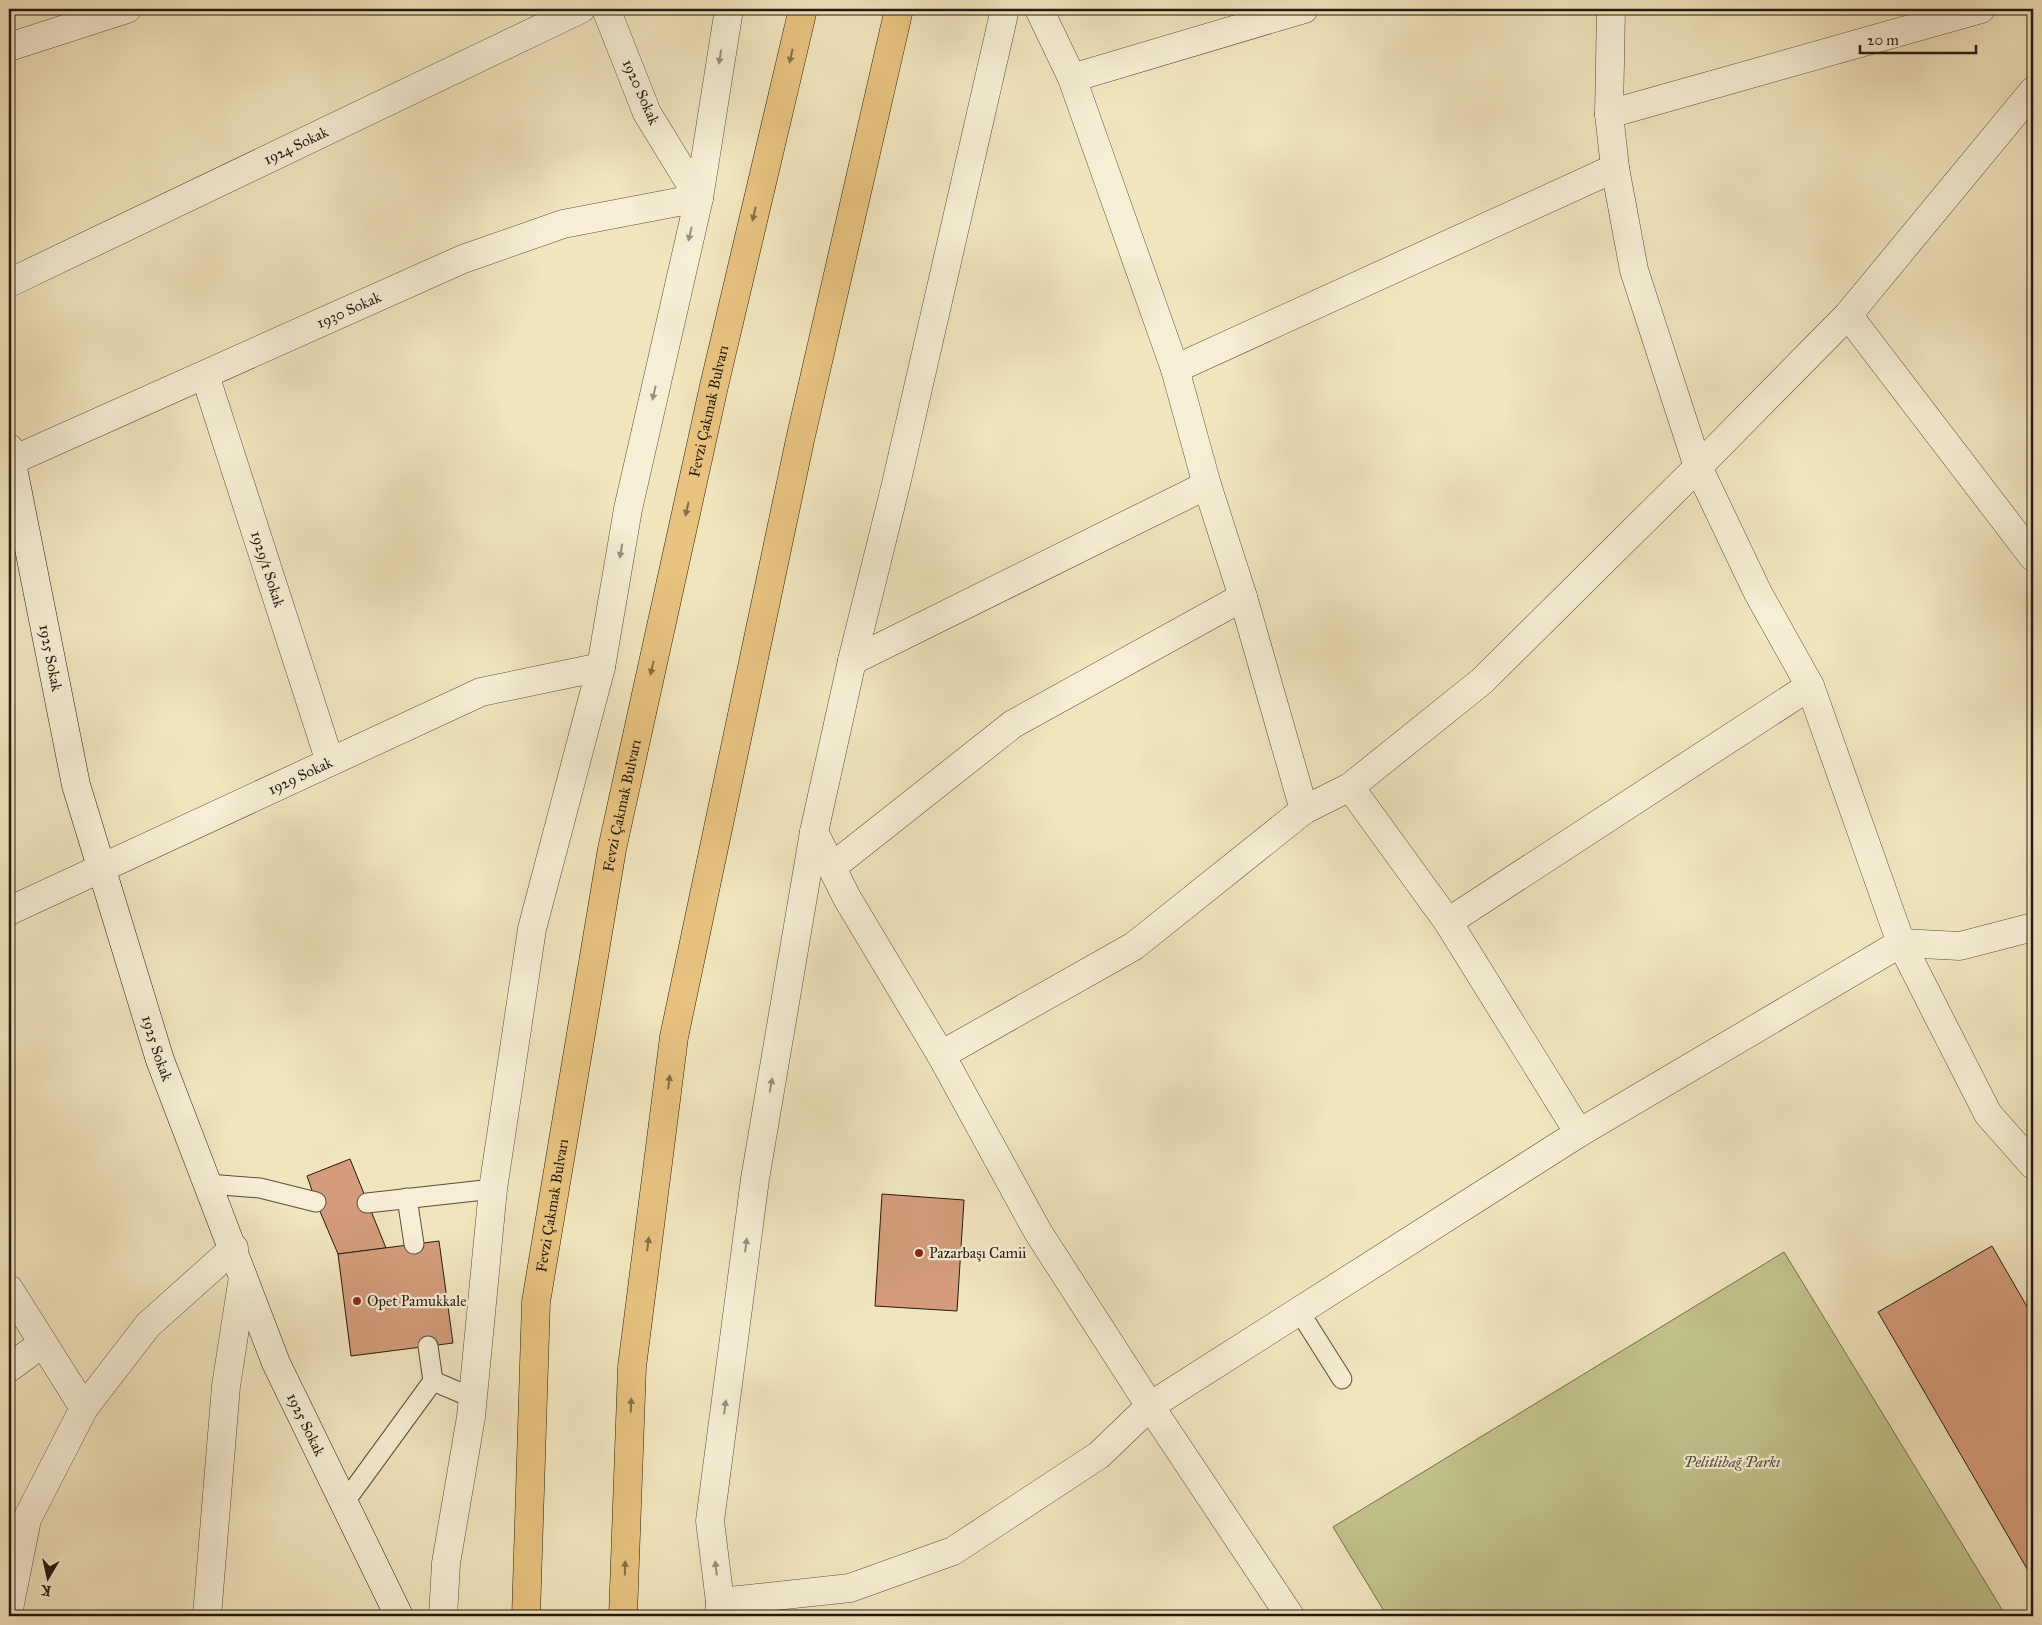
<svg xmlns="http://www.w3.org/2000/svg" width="2042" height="1625" viewBox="0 0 2042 1625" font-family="'IM FELL Great Primer',serif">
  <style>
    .green { fill: #c2c28c; stroke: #736e4e }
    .building { fill: #d49c7c; stroke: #241a11 }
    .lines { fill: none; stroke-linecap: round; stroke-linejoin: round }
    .lane-casing { stroke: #574d3c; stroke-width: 21 }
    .street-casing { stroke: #574d3c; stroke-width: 29 }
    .secondary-casing { stroke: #241a11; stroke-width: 29 }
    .primary-casing { stroke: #241a11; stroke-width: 29 }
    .lane { stroke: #f6eed5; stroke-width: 19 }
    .street { stroke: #f6eed5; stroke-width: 28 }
    .secondary { stroke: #f6eed5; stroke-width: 28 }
    .primary { stroke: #e8c27f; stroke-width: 28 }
    .oneway { fill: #866e48 }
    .oneway2 { fill: #988f7d }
    .poi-dot { fill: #8f2418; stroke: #f6eed5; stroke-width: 2 }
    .labels { text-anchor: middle; stroke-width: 4.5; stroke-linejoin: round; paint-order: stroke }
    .street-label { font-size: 15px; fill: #241a11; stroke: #f6eed5 }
    .poi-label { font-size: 15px; fill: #241a11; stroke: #f6eed5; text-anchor: start }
    .park-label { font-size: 15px; font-style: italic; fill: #534c36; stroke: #f6eed5 }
  </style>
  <rect width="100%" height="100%" fill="#f1e5be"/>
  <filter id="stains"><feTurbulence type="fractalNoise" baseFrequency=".004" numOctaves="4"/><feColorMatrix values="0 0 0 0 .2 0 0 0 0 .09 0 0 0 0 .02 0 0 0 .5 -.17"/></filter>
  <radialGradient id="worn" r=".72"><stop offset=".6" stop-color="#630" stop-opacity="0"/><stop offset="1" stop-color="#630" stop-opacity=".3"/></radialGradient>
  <polygon class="green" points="1784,1252 2006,1616 1387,1616 1333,1527"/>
  <g class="building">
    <polygon points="350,1159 386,1248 338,1254 316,1202 307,1176"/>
    <polygon points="882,1194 964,1200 957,1311 875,1306"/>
    <polygon points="439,1241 453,1343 351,1356 338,1254"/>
    <polygon points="1992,1246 2033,1317 2033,1579 1878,1312"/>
  </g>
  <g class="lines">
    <defs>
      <g id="lane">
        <polyline points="208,1184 260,1188 316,1202"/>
        <polyline points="407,1198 414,1244"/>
        <polyline points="367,1203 493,1189"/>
        <polyline points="1299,1311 1342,1379"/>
        <polyline points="433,1381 473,1398"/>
        <polyline points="344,1503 433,1381 428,1346"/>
      </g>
      <g id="street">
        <polyline points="1039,9 1072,78 1175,369 1207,485 1243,597 1304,810"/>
        <polyline points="1611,9 1609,114 1615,168 1634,270 1698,467 1758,593 1810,686 1901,943 1988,1114 2033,1165"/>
        <polyline points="9,47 127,9"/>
        <polyline points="1072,78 1304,9"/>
        <polyline points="1609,114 1981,9"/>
        <path id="s1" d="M9 283 581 9"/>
        <polyline points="1848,315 2033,557"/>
        <polyline points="1175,369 1615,168"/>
        <path id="s2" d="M205 375 330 762"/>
        <path id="s3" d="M11 461 463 259 563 224 699 198 647 113 606 9"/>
        <polyline points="852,661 1207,485"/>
        <polyline points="1350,787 1448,922 1579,1133"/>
        <polyline points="814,832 847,898 941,1055 1038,1232 1150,1406 1290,1616"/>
        <polyline points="832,867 1013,724 1243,597"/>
        <path id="s4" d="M9 911 481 692 601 667"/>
        <polyline points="1448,922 1810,686"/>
        <polyline points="941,1055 1134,946 1304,810 1350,787 1482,681 1698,467 1848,315 2033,91"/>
        <polyline points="9,1289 84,1408"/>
        <polyline points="9,1368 43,1343"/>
        <polyline points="720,1602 850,1588 953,1551 1099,1455 1150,1406 1579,1133 1901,943 1960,946 2033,927"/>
        <polyline points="9,1609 27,1519 84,1408 148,1325 234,1248"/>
        <polyline points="207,1616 226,1386 243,1277"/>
        <polyline points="443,1616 446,1563 471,1417 493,1189 532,929 601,667 628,509 699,198 729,9"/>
        <polyline points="719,1616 720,1602 710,1521 755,1179 814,832 852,661 896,484 1005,9"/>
      </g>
      <g id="secondary">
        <path id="s5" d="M9 448 76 785 160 1060 276 1363 399 1616"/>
      </g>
      <g id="primary">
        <path id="s6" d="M526 1616 536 1302 612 849 714 386 803 9"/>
        <polyline points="623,1616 632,1367 674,1037 800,440 899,9"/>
      </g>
    </defs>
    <use href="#lane" class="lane-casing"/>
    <use href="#street" class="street-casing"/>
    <use href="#secondary" class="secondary-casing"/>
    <use href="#primary" class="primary-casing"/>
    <use href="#lane" class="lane"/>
    <use href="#street" class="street"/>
    <use href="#secondary" class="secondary"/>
    <use href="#primary" class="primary"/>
  </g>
  <defs><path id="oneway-solid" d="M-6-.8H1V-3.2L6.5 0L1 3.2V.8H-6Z" transform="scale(1.25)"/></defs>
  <g class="oneway">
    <use href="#oneway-solid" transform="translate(791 56) rotate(103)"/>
    <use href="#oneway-solid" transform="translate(754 214) rotate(103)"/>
    <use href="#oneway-solid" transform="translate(687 509) rotate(103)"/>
    <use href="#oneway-solid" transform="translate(652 668) rotate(103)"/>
    <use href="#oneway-solid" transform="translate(669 1082) rotate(-83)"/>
    <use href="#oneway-solid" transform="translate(648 1244) rotate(-83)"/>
    <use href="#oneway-solid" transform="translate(631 1405) rotate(-88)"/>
    <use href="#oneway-solid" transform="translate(625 1568) rotate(-88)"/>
  </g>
  <g class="oneway2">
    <use href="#oneway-solid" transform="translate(720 57) rotate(99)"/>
    <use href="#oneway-solid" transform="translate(690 234) rotate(103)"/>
    <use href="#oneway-solid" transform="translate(654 393) rotate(103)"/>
    <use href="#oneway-solid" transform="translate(621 551) rotate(100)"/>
    <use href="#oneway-solid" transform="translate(771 1085) rotate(-80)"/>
    <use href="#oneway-solid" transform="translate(746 1245) rotate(-83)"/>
    <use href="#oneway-solid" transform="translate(725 1407) rotate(-83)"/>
    <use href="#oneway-solid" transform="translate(716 1568) rotate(-97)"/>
  </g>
  <g class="poi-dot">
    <circle cx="919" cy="1253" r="5"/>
    <circle cx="357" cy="1301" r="5"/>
  </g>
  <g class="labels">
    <g class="street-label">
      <text transform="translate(641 92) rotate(66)" y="5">1920 Sokak</text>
      <text dy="5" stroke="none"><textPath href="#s1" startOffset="318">1924 Sokak</textPath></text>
      <text dy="5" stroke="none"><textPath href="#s3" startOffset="370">1930 Sokak</textPath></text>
      <text dy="5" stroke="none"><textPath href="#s6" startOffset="1222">Fevzi Çakmak Bulvarı</textPath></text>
      <text dy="5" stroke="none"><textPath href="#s2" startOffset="204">1929/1 Sokak</textPath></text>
      <text dy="5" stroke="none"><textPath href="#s5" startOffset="214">1925 Sokak</textPath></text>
      <text dy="5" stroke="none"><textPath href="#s4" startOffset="321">1929 Sokak</textPath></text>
      <text dy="5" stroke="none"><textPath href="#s6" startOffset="818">Fevzi Çakmak Bulvarı</textPath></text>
      <text dy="5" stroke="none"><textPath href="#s5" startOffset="619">1925 Sokak</textPath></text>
      <text dy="5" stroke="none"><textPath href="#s6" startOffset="412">Fevzi Çakmak Bulvarı</textPath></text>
      <text dy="5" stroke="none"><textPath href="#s5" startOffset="1024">1925 Sokak</textPath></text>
    </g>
    <g class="poi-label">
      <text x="929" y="1258">Pazarbaşı Camii</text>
      <text x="367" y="1306">Opet Pamukkale</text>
    </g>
    <g class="park-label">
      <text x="1732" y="1467">Pelitlibağ Parkı</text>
    </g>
  </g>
  <rect width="2042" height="1625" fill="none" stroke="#f1e5be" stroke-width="30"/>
  <rect x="10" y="10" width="2022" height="1605" fill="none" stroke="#241a11" stroke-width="2.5"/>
  <rect x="15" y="15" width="2012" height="1595" fill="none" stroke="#241a11"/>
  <g transform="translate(48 1578) rotate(189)" stroke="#f6eed5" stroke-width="4" paint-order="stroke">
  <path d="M0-4L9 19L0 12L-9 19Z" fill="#241a11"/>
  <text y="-8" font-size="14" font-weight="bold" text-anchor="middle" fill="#241a11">K</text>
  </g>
  <path d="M1860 45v8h116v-8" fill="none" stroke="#241a11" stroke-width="2.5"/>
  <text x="1867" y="45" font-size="15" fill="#241a11" stroke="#f6eed5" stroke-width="4" paint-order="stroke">20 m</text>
  <rect width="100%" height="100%" filter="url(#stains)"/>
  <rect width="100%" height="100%" fill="url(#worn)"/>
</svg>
